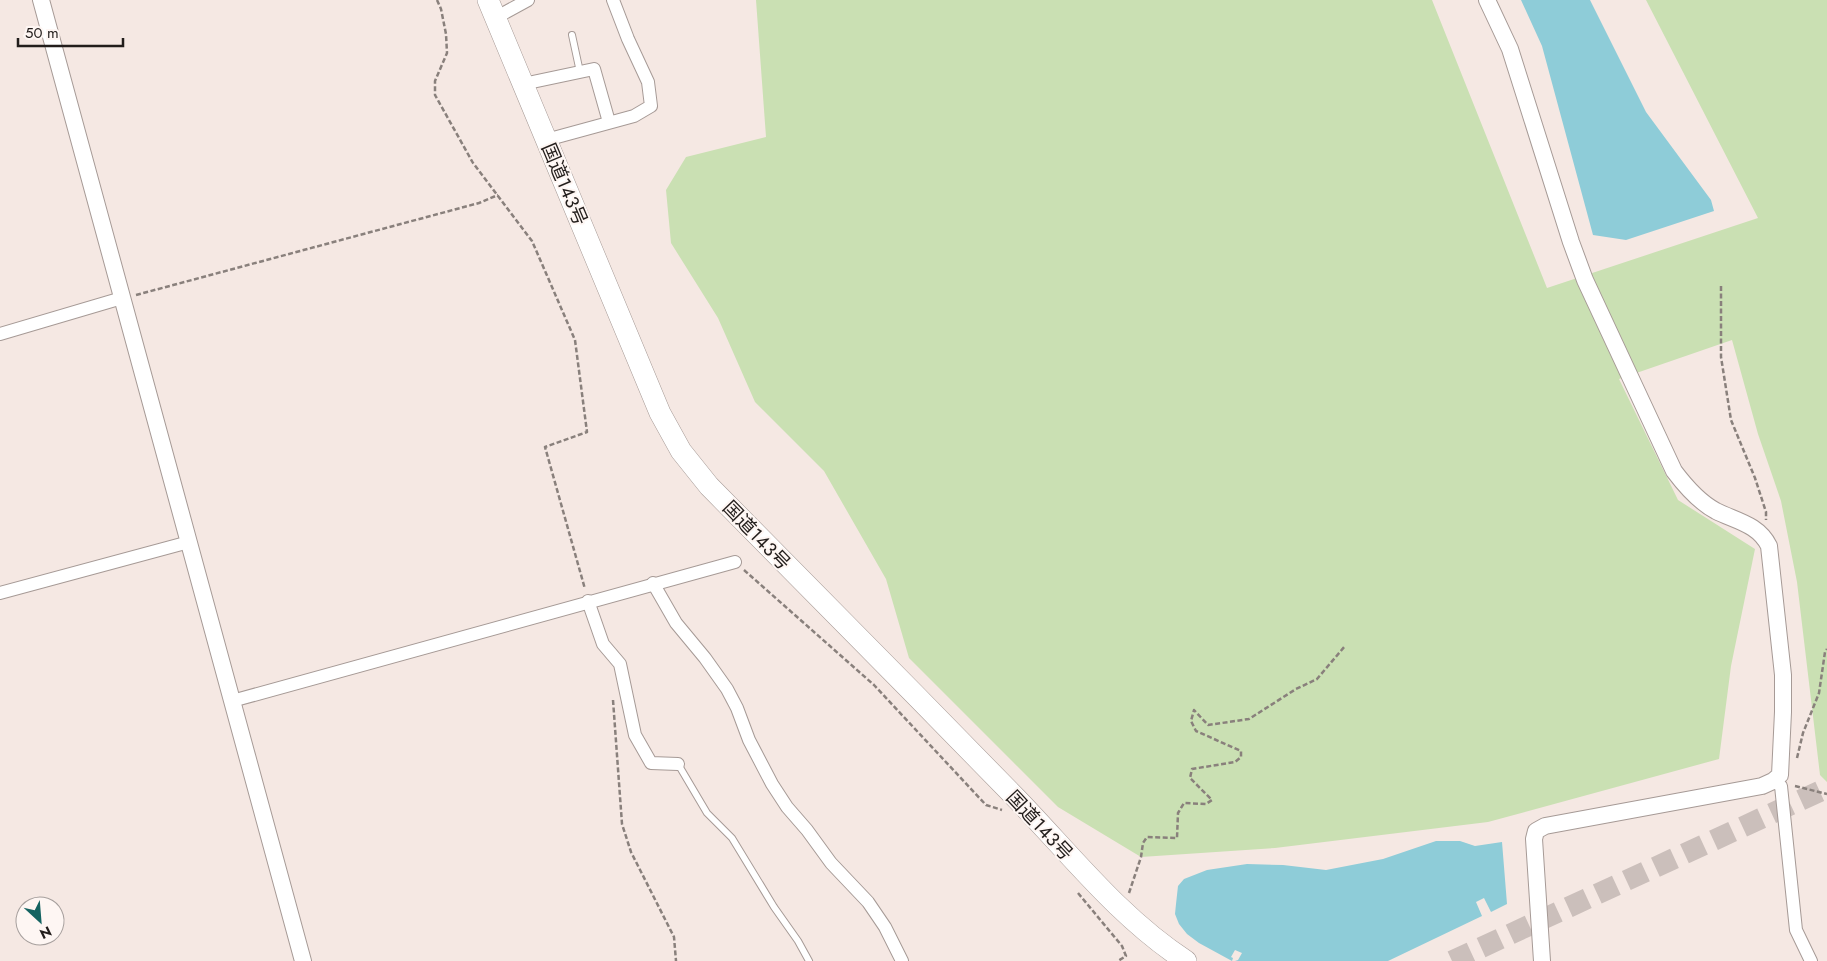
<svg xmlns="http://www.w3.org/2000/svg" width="1827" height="961" viewBox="0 0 1827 961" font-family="Jost,'Noto Sans JP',sans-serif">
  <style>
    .green { fill: #cae0b3 }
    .water { fill: #8eccd8 }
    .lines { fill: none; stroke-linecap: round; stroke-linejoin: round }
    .trunk-tunnel { stroke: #cbbfbb; stroke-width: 21; stroke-dasharray: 21 11; stroke-linecap: butt }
    .service-casing { stroke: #a69a96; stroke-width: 8 }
    .minor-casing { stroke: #a69a96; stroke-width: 14 }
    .tertiary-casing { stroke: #a69a96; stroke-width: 18 }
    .trunk-casing { stroke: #a69a96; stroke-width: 22 }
    .path { stroke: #89807c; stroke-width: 2.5; stroke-dasharray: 5 2.5; stroke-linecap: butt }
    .service { stroke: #fff; stroke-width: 6 }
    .minor { stroke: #fff; stroke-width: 12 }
    .tertiary { stroke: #fff; stroke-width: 16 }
    .trunk { stroke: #fff; stroke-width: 21 }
    .labels { text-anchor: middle; stroke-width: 4; stroke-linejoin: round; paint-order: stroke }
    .street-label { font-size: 19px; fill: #221d1b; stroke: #fef6f3 }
  </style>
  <rect width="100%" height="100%" fill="#f5e8e3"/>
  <polygon class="green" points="756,0 1432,0 1547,288 1758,218 1646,0 1827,0 1827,782 1820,775 1797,582 1781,501 1758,434 1732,340 1619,379 1678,500 1755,549 1731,666 1719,759 1488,822 1275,848 1141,857 1058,807 909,658 886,579 824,471 755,402 718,318 671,243 666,190 686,157 766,137"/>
  <g class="water">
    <polygon points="1521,0 1590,0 1646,112 1711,200 1714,211 1626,240 1593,235 1542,46"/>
    <polygon points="1436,841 1460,841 1475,846 1502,842 1507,904 1491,912 1484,898 1476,902 1482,916 1388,961 1235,961 1238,960 1242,953 1235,950 1231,957 1233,958 1232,961 1199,943 1187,934 1179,924 1175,914 1176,904 1178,886 1184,879 1207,870 1247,864 1283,865 1326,870 1383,859"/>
  </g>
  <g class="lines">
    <polyline class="trunk-tunnel" points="1452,961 1827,788"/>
    <defs>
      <g id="service">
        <polyline points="572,35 580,72"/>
        <polyline points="678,764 707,813 732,838 774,907 798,941 809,961"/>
      </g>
      <g id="minor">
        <polyline points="495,18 528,0"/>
        <polyline points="523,84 594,69 609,122"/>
        <polyline points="546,140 634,116 651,106 648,82 628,39 613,0"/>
        <polyline points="0,334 122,298"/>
        <polyline points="653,583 676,623 705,658 727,689 737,708 749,740 772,784 787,807 807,830 831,863 868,902 885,927 902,961"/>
        <polyline points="0,593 189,542"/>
        <polyline points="588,601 603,644 620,664 635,735 651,763 678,764"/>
        <polyline points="232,701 735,562"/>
        <polyline points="1773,781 1781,786 1796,930 1811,961"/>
      </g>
      <g id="tertiary">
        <polyline points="41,0 303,961"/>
        <path d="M1487 0 1510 49 1571 242 1585 280 1674 471C1686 487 1699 502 1716 511 1736 521 1758 524 1769 546L1783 675V712L1780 775 1773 781 1762 786 1545 826 1536 831 1534 839 1542 961"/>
      </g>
      <path id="trunk" d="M488 0 660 413 681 451 709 486C812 591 915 694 1017 799 1071 855 1120 918 1186 961"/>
    </defs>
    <use href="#service" class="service-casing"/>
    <use href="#minor" class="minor-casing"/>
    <use href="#tertiary" class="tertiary-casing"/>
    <use href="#trunk" class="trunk-casing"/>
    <g class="path">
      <polyline points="437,0 441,9 446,34 447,53 435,81 435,95 473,163 532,241 575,340 587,432 545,447 585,589"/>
      <polyline points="1721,286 1721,357 1731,420 1755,478 1766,512 1766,520"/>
      <polyline points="136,295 479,203 498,195"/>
      <polyline points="744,570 874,685 986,805 1002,810"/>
      <polyline points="613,700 622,824 631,852 674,937 676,961"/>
      <polyline points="1797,758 1803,733 1819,693 1825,652 1827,649"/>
      <polyline points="1795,786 1827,794"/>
      <polyline points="1078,893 1122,946 1126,956 1118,961"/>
      <polyline points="1129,893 1141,857 1143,843 1147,837 1177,838 1178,813 1184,803 1206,804 1212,800 1190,778 1192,769 1235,762 1241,757 1241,751 1196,731 1191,721 1194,710 1208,725 1249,719 1296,689 1317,679 1345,646"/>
    </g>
    <use href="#service" class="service"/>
    <use href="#minor" class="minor"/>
    <use href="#tertiary" class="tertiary"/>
    <use href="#trunk" class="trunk"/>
  </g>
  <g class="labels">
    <g class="street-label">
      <text transform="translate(565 184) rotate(67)" y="7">国道143号</text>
      <text transform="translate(757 535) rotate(46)" y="7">国道143号</text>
      <text transform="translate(1040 825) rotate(47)" y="7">国道143号</text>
    </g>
  </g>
  <g transform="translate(40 921) rotate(154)"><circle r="24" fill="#fef6f3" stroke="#a69f9d"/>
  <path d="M0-4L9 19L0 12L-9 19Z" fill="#146361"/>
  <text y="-8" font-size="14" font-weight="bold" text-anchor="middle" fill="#221d1b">N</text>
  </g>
  <path d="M18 38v8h105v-8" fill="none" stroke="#221d1b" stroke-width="2.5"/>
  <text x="25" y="38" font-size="15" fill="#221d1b" stroke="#fef6f3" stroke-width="4" paint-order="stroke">50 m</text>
</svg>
